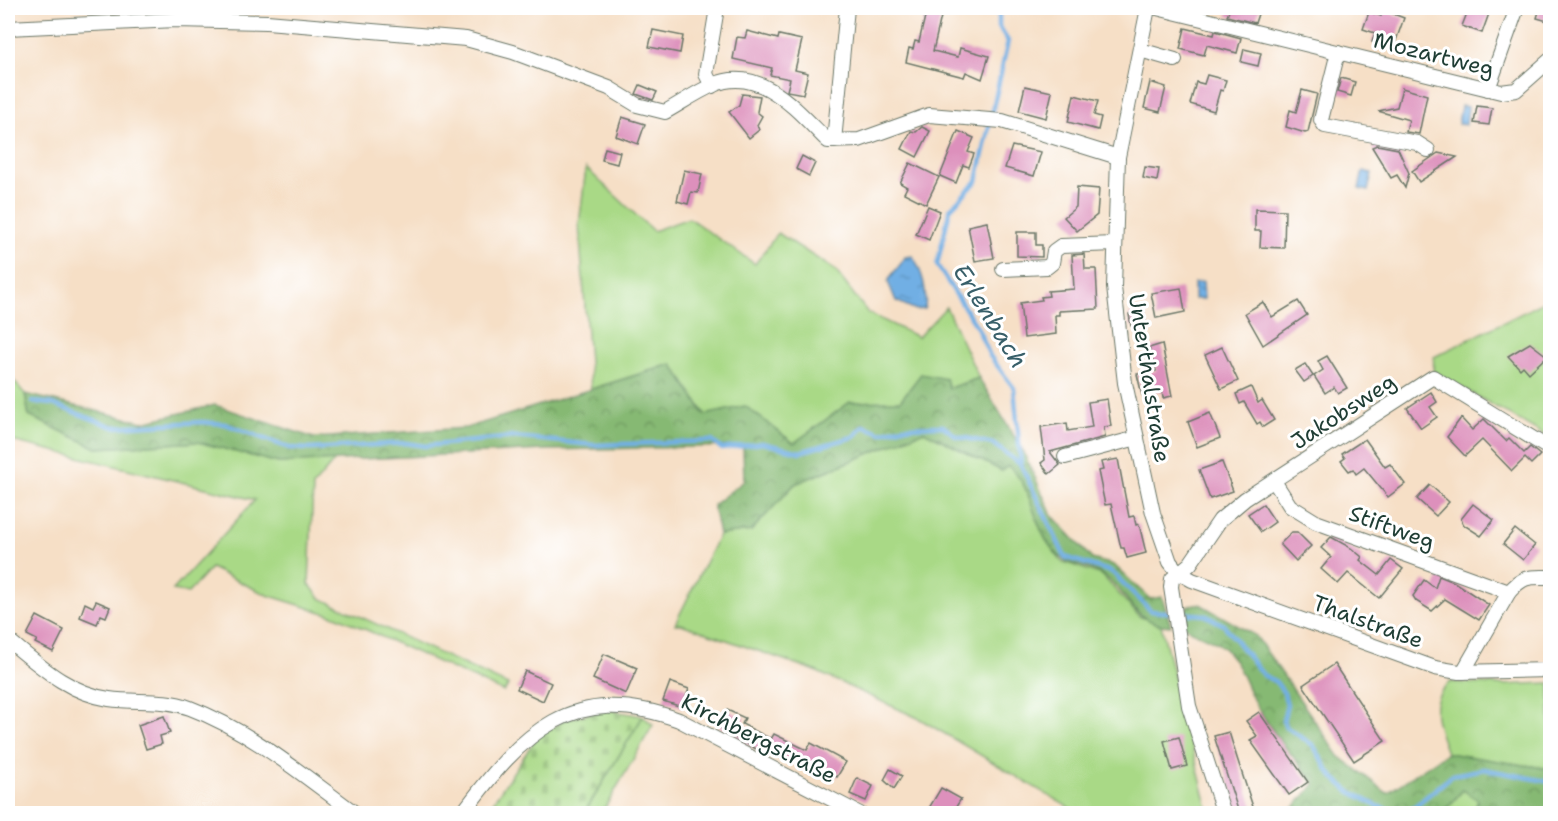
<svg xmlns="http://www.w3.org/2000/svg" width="1558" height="821" viewBox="0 0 1558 821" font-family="'Shantell Sans',sans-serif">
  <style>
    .green { fill: #a9d986; stroke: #648b5d; stroke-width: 1.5 }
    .forest { fill: url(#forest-crowns); stroke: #527b54; stroke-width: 1.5 }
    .cemetery { fill: url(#cemetery-stones); stroke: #648b5d; stroke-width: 1.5 }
    .water { fill: url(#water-ripples); stroke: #48768c; stroke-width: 1.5 }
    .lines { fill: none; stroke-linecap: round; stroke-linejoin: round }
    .stream { stroke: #71afe4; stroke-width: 4.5 }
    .building { fill: #dd90bc }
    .minor-casing { stroke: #6a7667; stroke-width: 16 }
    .minor { stroke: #fff; stroke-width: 14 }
    .labels { text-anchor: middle; stroke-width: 6; stroke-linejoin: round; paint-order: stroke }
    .street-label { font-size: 22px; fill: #1f3d34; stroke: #fff }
    .water-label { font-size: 24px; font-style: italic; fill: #385f69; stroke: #fff }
  </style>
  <defs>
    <pattern id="forest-crowns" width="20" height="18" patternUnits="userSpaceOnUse" patternTransform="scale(1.5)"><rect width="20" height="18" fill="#86b973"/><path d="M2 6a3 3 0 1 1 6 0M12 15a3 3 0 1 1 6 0" fill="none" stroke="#6d985f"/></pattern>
    <pattern id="cemetery-stones" width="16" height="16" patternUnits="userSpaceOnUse" patternTransform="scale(1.5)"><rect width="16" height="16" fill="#a9d986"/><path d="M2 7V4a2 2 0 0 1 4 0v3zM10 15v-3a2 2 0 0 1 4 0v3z" fill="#91bb74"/></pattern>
    <pattern id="water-ripples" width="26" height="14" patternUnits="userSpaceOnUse" patternTransform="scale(1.5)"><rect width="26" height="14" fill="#71afe4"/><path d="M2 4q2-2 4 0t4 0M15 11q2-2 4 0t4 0" fill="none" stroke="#5c90ba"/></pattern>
  </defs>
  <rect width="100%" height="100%" fill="#fff"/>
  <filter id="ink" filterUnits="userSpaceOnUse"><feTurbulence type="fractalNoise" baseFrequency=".0167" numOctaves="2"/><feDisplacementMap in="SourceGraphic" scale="12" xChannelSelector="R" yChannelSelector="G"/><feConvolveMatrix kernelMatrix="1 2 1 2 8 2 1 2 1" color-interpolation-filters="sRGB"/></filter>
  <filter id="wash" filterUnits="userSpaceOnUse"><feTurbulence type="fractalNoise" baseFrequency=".008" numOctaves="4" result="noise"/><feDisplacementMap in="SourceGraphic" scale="24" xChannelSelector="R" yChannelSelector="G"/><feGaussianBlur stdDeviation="1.35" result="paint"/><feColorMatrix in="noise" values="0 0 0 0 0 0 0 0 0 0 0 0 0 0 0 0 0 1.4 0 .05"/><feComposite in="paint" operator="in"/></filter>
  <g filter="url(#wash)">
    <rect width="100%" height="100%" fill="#f6dfc6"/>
    <g class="green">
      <polygon points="586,168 653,231 689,218 755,264 778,233 835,270 868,313 918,337 946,307 979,378 949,388 921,374 900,401 850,402 794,443 745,406 706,415 672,364 591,389 579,225"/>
      <polygon points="1550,299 1550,438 1433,371 1434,357"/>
      <polygon points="8,374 25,394 29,416 97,448 198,442 278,463 335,460 313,486 309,584 320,598 508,685 504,692 338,617 267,595 211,568 188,593 173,590 255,500 8,440"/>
      <polygon points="924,431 1002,471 1008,466 1018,474 1031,497 1045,538 1061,561 1102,575 1139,616 1161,625 1209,813 1078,813 920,719 813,670 681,624 675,624 719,535 751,531 795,484"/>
      <path d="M1450 682 1500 685 1550 683V769L1447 753C1438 727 1425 702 1450 682Z"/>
      <polygon points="643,716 653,725 602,813 584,814"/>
      <polygon points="1463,790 1478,800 1474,813 1442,814"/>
    </g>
    <g class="forest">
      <path d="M672 364 705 415 745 406 794 443 850 402 900 401 921 374 946 379 949 388 979 378 1023 451 1052 515 1092 559 1114 565 1150 599 1162 597 1171 626C1132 624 1130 593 1103 575 1077 559 1066 572 1046 540 1031 515 1032 486 1008 466L1002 471 924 431 795 484 751 531 719 535 713 505 744 481 743 446 545 450 279 463 198 442 97 448 29 416 25 394 143 422 215 405 314 438 466 428Z"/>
      <path d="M1194 604H1200L1256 636 1339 756 1387 793 1447 753 1550 769V813H1474L1478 800 1463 790 1442 813H1289L1315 784C1296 760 1275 736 1259 710 1247 691 1242 667 1226 650 1213 637 1197 637 1183 625L1187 607Z"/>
    </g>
    <polygon class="cemetery" points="607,710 643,716 584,813 485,814 537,737 566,719"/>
    <g class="water">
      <polygon points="1461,106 1468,107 1466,125 1458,124"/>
      <polygon points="1363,171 1372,173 1368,191 1359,189"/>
      <path d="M913 256C923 274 927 289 925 309L916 310 896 301 888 282C892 272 900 267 905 257Z"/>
      <polygon points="1203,282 1204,299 1194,299 1194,283"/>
    </g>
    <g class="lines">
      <g class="stream">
        <polyline points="999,8 999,27 1008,41 977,181 950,209 937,265 977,327 990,356 1014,388 1021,465 1065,557 1112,572 1151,611 1205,615 1224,625 1263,675 1276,682 1284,693 1287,705 1283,721 1286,727 1313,745 1331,775 1349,791 1377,806 1401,814"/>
        <polyline points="33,402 52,404 114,427 202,422 225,424 289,448 311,449 406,443 425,446 514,437 594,445 712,441 722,449 762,443 800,452 853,437 864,426 881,433 903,427 943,426 956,436 993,444 1020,464"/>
        <polyline points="1405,814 1453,775 1484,769 1550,782"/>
      </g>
    </g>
    <g id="blocks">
      <g class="building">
        <polygon points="927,8 943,8 933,51 958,57 960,48 989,56 982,79 966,72 964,77 906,62 909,48 913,49 915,41 919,42"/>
        <polygon points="1230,8 1260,8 1255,23 1227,16"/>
        <polygon points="1469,8 1491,8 1482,33 1462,26"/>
        <polygon points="1540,8 1551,8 1551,22 1537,18"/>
        <polygon points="1383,10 1404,18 1393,49 1372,42 1375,33 1363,29 1369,12 1381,16"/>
        <polygon points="1185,28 1214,35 1215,31 1241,38 1237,53 1207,45 1204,55 1180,49"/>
        <polygon points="653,30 683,36 680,53 649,47"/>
        <polygon points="747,31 778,39 779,35 802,40 795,70 808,73 803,94 787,91 790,79 770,75 772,68 733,59 737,37 745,38"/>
        <polygon points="1244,49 1261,53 1258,66 1241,62"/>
        <polygon points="1207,75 1226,80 1223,91 1220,90 1214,111 1190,104 1196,82 1204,84"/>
        <polygon points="1341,78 1355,82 1351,96 1337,92"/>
        <polygon points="1150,82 1166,87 1160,112 1144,108"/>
        <polygon points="640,85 657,92 653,100 636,94"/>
        <polygon points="1025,86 1052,92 1046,118 1019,111"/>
        <polygon points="1402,88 1427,95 1419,134 1406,132 1409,120 1378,111 1397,107"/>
        <polygon points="1302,90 1317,94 1308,132 1305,133 1286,127 1290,110 1296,112"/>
        <polygon points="742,94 760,96 757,112 762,116 757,125 759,130 749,138 729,112 739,105"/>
        <polygon points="1074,95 1098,101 1094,115 1101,117 1098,130 1068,122"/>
        <polygon points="1477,106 1492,108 1489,125 1474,123"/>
        <polygon points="622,117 645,124 638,144 616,136"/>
        <polygon points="922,127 930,131 917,157 902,149 911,131 916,132"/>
        <polygon points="958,131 974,138 968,152 974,154 969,167 963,165 956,183 940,176"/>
        <polygon points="1377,145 1398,149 1409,173 1405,188 1397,175 1391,178 1372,147"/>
        <polygon points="1012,146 1041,152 1034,176 1005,168"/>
        <polygon points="605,148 620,152 617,164 602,160"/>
        <polygon points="1438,153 1457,157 1419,182 1412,171"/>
        <polygon points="802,156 815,163 809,176 796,169"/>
        <polygon points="910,163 939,177 926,204 904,193 907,187 900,183"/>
        <polygon points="1145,167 1159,169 1157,181 1143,178"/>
        <polygon points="684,170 702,174 698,193 691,192 688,204 677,201"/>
        <polygon points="1077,187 1099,189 1097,215 1077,231 1064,217 1076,207"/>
        <polygon points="928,206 940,211 929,240 916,234"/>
        <polygon points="1255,209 1285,210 1284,248 1260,247 1261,231 1255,231"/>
        <polygon points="987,222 994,258 975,261 968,226"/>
        <polygon points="1017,232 1036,232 1036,245 1042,245 1042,257 1017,256"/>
        <polygon points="1084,254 1085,269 1096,269 1098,309 1059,311 1059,315 1055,315 1056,334 1024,338 1020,303 1042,300 1041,297 1049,296 1048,291 1074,289 1072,255"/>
        <polygon points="1181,288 1185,312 1156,318 1151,293"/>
        <polygon points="1298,301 1307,315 1263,345 1245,313 1263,302 1272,317"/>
        <polygon points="1144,311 1146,324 1131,326 1129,314"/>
        <polygon points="1530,343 1547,356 1529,373 1523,366 1520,369 1508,356"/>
        <polygon points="1162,344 1172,396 1163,398 1162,391 1142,395 1137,374 1156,371 1149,348"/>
        <polygon points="1222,347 1238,381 1221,389 1205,355"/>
        <polygon points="1327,356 1347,388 1338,393 1334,387 1325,393 1314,376 1323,370 1318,361"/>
        <polygon points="1305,364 1313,376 1304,382 1295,370"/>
        <polygon points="1251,387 1258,403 1262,400 1274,420 1263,427 1260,422 1257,424 1244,402 1240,404 1236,394"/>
        <polygon points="1431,392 1437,402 1430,407 1437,417 1421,428 1407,408"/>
        <polygon points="1107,399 1111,426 1104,427 1105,437 1050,452 1060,465 1049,474 1041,463 1045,460 1041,427 1067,423 1068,431 1092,427 1088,402"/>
        <polygon points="1210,413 1220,438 1197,447 1188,422"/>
        <polygon points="1461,418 1472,430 1484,419 1506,441 1509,438 1524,453 1530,447 1540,455 1531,464 1525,458 1512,471 1482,440 1465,456 1447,437"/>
        <polygon points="1365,439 1385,467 1390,464 1405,484 1388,497 1364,468 1356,474 1353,469 1349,471 1341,461 1345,458 1342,454"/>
        <polygon points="1118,459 1129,517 1134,516 1136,525 1139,524 1146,553 1127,558 1124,548 1121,548 1111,504 1105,505 1098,471 1103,470 1101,462"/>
        <polygon points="1222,462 1233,491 1210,499 1199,470"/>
        <polygon points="1430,485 1449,502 1436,516 1417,499"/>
        <polygon points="1263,504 1275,522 1261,532 1248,514"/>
        <polygon points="1473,504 1494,520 1481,536 1464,525 1461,519"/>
        <polygon points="1515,529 1535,545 1523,560 1503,544"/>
        <polygon points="1292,532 1297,532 1311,546 1296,561 1280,544"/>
        <polygon points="1331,537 1351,548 1362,557 1360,560 1379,575 1391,560 1403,569 1379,598 1348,573 1338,584 1321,569 1331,557 1321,548"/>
        <polygon points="1439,576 1454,582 1489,605 1479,620 1445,599 1432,611 1416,601 1413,596 1424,580 1435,588"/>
        <polygon points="96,601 110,607 106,617 101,615 97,624 80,617 85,603 93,607"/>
        <polygon points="37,616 64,630 53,652 35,643 37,640 27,635"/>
        <polygon points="604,654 637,668 626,694 593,679"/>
        <polygon points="1334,664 1385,741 1354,761 1303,685"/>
        <polygon points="525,671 551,683 543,701 517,689"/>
        <polygon points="670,682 689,689 682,707 663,701"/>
        <polygon points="727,710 745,718 742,724 771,739 774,734 807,750 811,743 846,762 837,777 828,773 826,776 796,760 795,762 760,746 758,750 736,738 737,734 719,727"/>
        <polygon points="1259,712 1308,782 1289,795 1250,740 1257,736 1246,721"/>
        <polygon points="164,716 170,733 160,736 162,744 146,749 138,725"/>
        <polygon points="1229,732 1237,758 1255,813 1239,813 1214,736"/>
        <polygon points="1179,737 1187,766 1172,770 1164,741"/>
        <polygon points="890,769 902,776 894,789 884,780"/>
        <polygon points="857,778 873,786 866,801 850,794"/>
        <polygon points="941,788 961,799 952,813 926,813"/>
      </g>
    </g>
  </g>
  <g filter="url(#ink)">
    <use href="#blocks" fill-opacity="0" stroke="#6a7667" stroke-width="1.5"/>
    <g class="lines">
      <defs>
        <g id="minor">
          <polyline points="1148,8 1118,157 1114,287 1125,383 1153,513 1170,562 1178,572 1192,580 1435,668 1459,672 1550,670"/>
          <polyline points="1157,8 1501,92 1516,90 1550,60"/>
          <path d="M8 28 176 20 267 22 466 39 513 52 609 88 637 105 665 112C681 103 697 92 713 85 761 64 798 112 828 141L859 140 929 115 1002 121 1118 157"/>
          <polyline points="1140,50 1175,60"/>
          <polyline points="1338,52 1321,120 1325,126 1417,143 1428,150"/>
          <polyline points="712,86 706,74 717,8"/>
          <polyline points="1488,89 1517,8"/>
          <polyline points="834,141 847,8"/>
          <polyline points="1003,269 1047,267 1052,263 1054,251 1061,246 1115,244"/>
          <polyline points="1065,457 1137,438"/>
          <polyline points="1274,481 1290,506 1316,522 1509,592"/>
          <path d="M8 640C39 665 68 693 109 699 137 703 163 698 190 708 251 731 304 776 356 814"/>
          <path d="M1463 672 1509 592C1524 575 1529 577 1550 577"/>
          <path d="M462 814C522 733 572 681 679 720L860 814"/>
          <polyline points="1224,814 1189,706 1171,587 1172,579 1190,564 1220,520 1245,499 1433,377 1550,449"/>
        </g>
      </defs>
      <use href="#minor" class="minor-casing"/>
      <use href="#minor" class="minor"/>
    </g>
  </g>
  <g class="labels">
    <g class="street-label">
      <text transform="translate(1434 54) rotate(14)" y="8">Mozartweg</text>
      <text transform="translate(1150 378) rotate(81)" y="8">Unterthalstraße</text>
      <text transform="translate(1343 411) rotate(-33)" y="8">Jakobsweg</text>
      <text transform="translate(1392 527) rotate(20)" y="8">Stiftweg</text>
      <text transform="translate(1368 621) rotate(20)" y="8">Thalstraße</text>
      <text transform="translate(759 738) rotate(27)" y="8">Kirchbergstraße</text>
    </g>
    <g class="water-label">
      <text transform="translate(990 316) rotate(58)" y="8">Erlenbach</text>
    </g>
  </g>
  <rect width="1558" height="821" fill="none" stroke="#fff" stroke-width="30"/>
</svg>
